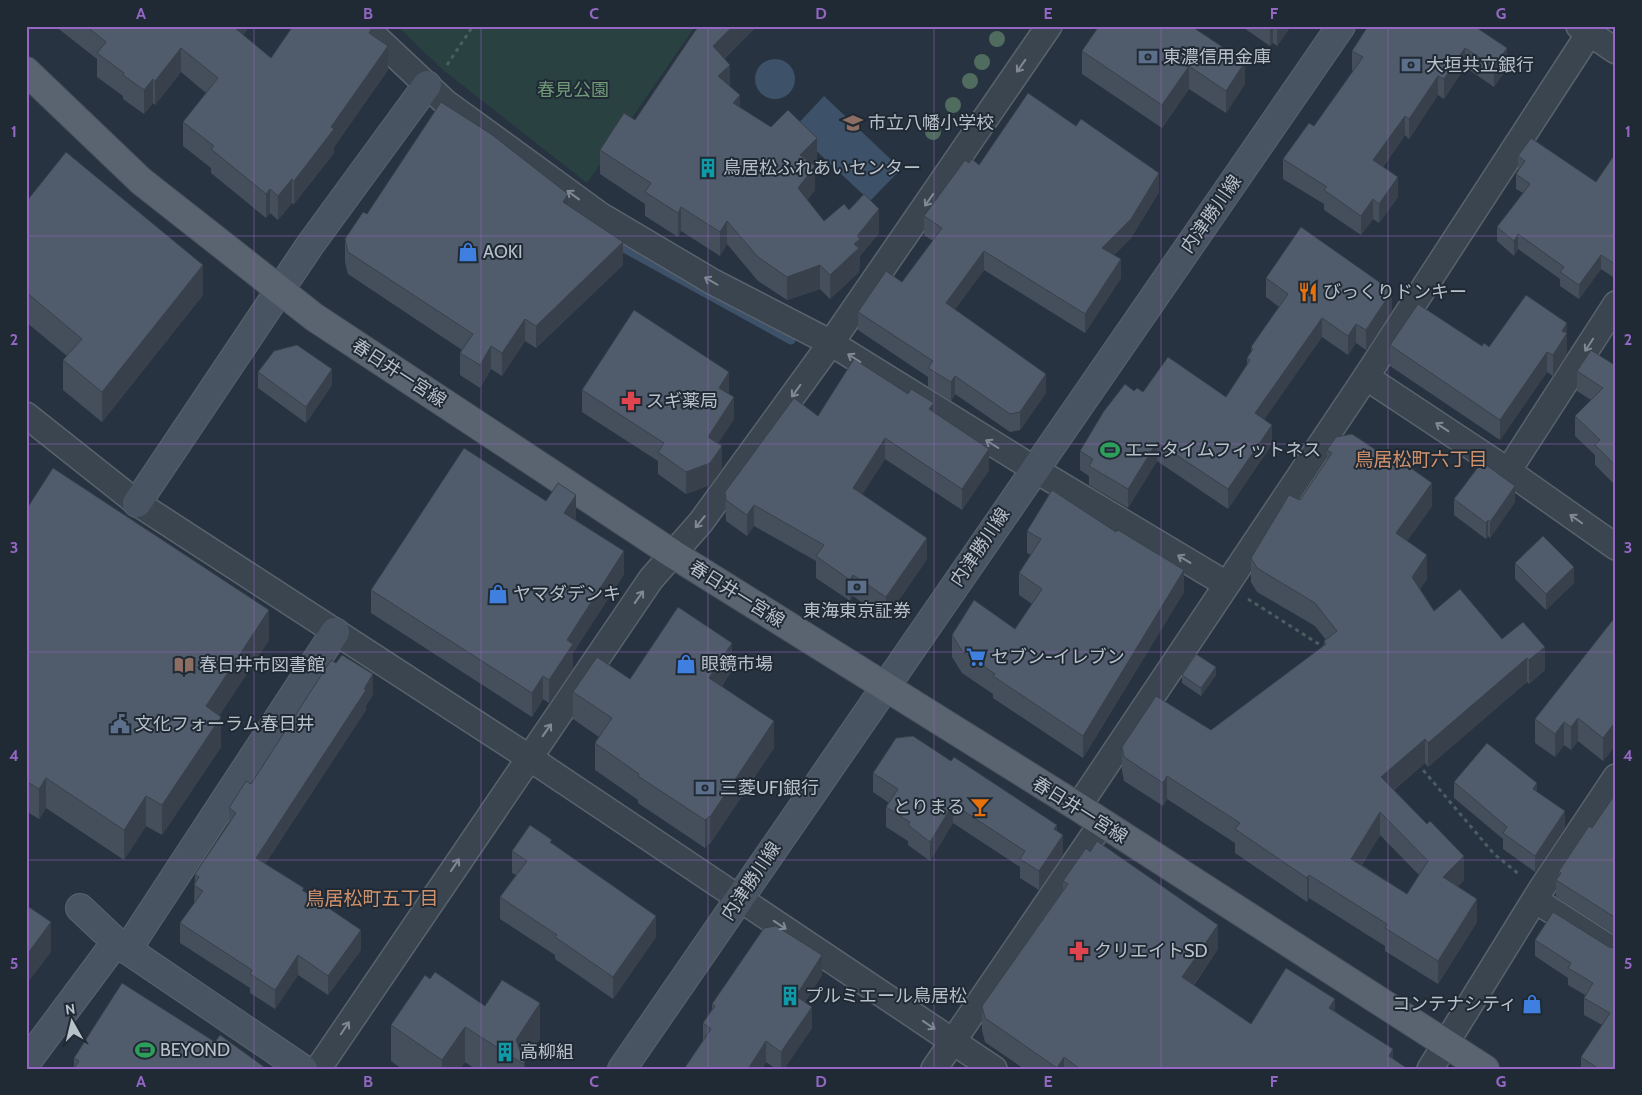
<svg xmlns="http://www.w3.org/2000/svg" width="1642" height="1095" viewBox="0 0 1642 1095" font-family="Cabin,'Noto Sans JP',sans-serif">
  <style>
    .green { fill: #2a4142 }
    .water { fill: #3d5168 }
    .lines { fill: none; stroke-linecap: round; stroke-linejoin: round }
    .stream { stroke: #3d5168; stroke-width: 9 }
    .street-casing { stroke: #59636d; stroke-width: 28 }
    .secondary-casing { stroke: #59636d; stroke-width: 30 }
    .primary-casing { stroke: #454e59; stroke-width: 30 }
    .path { stroke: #495e60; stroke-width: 3; stroke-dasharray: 4 4; stroke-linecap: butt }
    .street { stroke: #3b4550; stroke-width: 25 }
    .secondary { stroke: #495463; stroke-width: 28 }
    .primary { stroke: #596470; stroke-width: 28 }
    .tree { fill: #4f6c5e }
    .wall { fill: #454f5c; fill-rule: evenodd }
    .shaded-wall { fill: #38404b }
    .building { fill: #505c6b; stroke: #38404b; fill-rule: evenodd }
    .oneway { stroke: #808993 }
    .grid { fill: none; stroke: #9367c3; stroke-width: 1; stroke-opacity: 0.55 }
    .labels { text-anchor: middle; stroke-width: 4; stroke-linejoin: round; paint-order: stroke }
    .poi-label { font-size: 18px; fill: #b8c0ca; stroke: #202a35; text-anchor: start }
    .park-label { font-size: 18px; fill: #709a77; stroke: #202a35 }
    .street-label { font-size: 18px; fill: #b8c0ca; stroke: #202a35 }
    .neighbourhood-label { font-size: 19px; fill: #d1926b; stroke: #202a35 }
    .neatline { fill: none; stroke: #9367c3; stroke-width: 2 }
    .grid-label { font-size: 16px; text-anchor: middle; font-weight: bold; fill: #9367c3 }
  </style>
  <rect width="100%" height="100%" fill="#273340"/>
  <polygon class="green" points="397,26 693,26 694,28 587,183 442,69"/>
  <g class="water">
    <circle cx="775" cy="79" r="20"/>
    <polygon points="824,96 901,169 870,201 793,129"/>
  </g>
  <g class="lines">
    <polyline class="stream" points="613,242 791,340"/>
    <defs>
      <g id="street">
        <polyline points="364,26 445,102 600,215 713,282 831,343 1034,469 1226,584"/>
        <polyline points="1579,26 1616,51"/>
        <polyline points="1366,377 1508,471 1616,547"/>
        <polyline points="26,415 137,503 528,757 994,1069"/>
        <polyline points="1508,471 1616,304"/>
        <polyline points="1078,807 1366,377 1594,26"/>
        <polyline points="1535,900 1616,952"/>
        <polyline points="318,1069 651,579 701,522 831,343 1049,26"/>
        <polyline points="934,1069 1102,823"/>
        <polyline points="1430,1069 1540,891 1616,777"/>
      </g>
      <g id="secondary">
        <polyline points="137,503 310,245 427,85"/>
        <polyline points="80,908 116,942 303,1069"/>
        <polyline points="127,950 335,632"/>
        <polyline points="26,1063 116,942"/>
        <polyline points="622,1069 1341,26"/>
      </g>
      <polyline id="primary" points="26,71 141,181 314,317 673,554 1078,807 1485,1069"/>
    </defs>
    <use href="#street" class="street-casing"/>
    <use href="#secondary" class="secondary-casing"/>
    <use href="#primary" class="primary-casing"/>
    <g class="path">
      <polyline points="447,65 473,26"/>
      <polyline points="1248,599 1325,648"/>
      <polyline points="1418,764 1494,854 1520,875"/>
    </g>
    <use href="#street" class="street"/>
    <use href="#secondary" class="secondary"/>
    <use href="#primary" class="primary"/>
  </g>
  <g class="tree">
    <circle cx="997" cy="39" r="8"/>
    <circle cx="982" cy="62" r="8"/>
    <circle cx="970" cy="81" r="8"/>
    <circle cx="953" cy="105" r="8"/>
    <circle cx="933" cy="132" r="8"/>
  </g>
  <g class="wall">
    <polygon points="55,26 250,26 243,35 271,58 371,34 388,70 334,147 334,153 294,204 292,203 278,220 270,213 266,218 211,173 211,168 183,146 183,122 206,93 181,72 155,105 153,103 144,114 123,99 123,96 97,77 97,59"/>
    <polygon points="757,26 725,58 730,87 740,107 817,162 814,165 815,190 807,200 824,221 849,210 879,233 860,256 859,272 830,299 820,289 787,300 758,281 727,244 720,256 681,231 678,237 645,216 645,204 600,174 600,150 635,120"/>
    <polygon points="1099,26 1245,84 1226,113 1189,89 1162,128 1082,74 1082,51"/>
    <polygon points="1241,26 1291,26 1277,46 1273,43 1270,46"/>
    <polygon points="1474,26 1507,68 1494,87 1465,67 1444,99 1438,95 1409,139 1405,135 1383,167 1398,197 1379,223 1373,219 1361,235 1324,210 1324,204 1283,179 1283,159 1314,126 1353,71 1352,70 1352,51"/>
    <polygon points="1616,155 1616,279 1601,269 1579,299 1560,286 1560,279 1518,249 1514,256 1497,241 1497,227 1523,193 1516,189 1516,174 1518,171 1518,156 1596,182"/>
    <polygon points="969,163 1159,192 1131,238 1114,255 1121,278 1085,333 984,270 955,309 1046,393 1020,430 1010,432 955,394 951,401 928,387 928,377 858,330 858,312 902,282 933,241 924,235 924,216"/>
    <polygon points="26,202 203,295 102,422 63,390 63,360 67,356 26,322"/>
    <polygon points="568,206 623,265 536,348 525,341 502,376 491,369 480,388 460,375 460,353 462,350 348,274 345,262 345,239 367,214"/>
    <polygon points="1266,278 1392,311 1366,350 1356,343 1348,355 1322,337 1264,419 1272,444 1228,509 1157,461 1128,508 1089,485 1089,476 1080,470 1080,451 1134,391 1226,397 1247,365 1247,358 1251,353 1251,347 1279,307 1266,297"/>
    <polygon points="1567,344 1567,354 1553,376 1547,372 1500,440 1390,366 1390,345 1489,347"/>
    <polygon points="1616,366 1616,486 1595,465 1595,455 1575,436 1575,416 1591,400 1577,391 1577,371"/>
    <polygon points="258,372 332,385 306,423 258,388"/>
    <polygon points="582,390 729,394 734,419 718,443 722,468 710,485 686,494 658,474 658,461 582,412"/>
    <polygon points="908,394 934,412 989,470 962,510 885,459 862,494 927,559 886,619 853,596 850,601 816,578 816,561 754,526 747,536 726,521 725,492 818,416"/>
    <path d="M1327 450 1432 506 1407 541 1427 579 1420 589 1434 611 1502 639 1545 670 1529 684 1527 682 1428 767 1425 763 1394 790 1464 880 1458 886 1477 922 1438 984 1385 951V946L1309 898 1307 902 1235 853V843L1167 799 1163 806 1124 781 1122 770V747L1211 730 1324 646V641L1326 640 1315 626 1257 592 1251 582V558L1300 500 1327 460ZM1380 835 1419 875 1407 894 1362 865Z"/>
    <polygon points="1454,499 1515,502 1490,538 1488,536 1486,539 1454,515"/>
    <polygon points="546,501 576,518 575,520 624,574 573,653 573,668 549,703 543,699 532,717 371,613 371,590"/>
    <polygon points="26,510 269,640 219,716 221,747 162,835 146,826 124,860 46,808 39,819 26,811"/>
    <polygon points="1027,531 1184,592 1083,758 993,698 993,694 962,673 952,657 952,635 1015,629 1032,604 1019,595 1019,573 1031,555 1027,553"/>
    <polygon points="1515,563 1574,583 1546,610 1515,579"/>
    <polygon points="1616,616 1616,745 1603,761 1578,741 1571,750 1564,745 1555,757 1535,743 1535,719"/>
    <polygon points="732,670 722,686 774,748 710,844 709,843 705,848 638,803 638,800 595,770 595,743 599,737 573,719 573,692 630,679"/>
    <polygon points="1182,675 1216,675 1201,696 1182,683"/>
    <polygon points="373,694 366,706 366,710 265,864 304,891 361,950 328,995 298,975 275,1009 250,993 250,988 180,943 180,923 194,904 195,874 229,824 229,808 251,784"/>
    <polygon points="873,773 1057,831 1063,855 1039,890 1020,878 1020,867 953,823 930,861 908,845 908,841 886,827 886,807 889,803 873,792"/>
    <polygon points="1454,782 1537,792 1565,827 1535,872 1503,849 1503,839 1454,798"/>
    <polygon points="1616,793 1616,935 1556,897 1556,880 1559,876 1559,871 1592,828"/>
    <polygon points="552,843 656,937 613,999 555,959 555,955 500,919 500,897 516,875 512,873 512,851"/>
    <polygon points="1063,881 1218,949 1194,985 1251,1024 1335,1011 1393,1059 1408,1069 1024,1069 985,1042 982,1030 982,1006 1063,890"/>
    <polygon points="1535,940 1609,947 1616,1069 1581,1069 1581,1057 1602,1025 1584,1015 1584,998 1585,995 1568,985 1568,978 1535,956"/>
    <polygon points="822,975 805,1002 812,1028 784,1069 776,1069 766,1062 762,1069 684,1069 703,1041 703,1023 712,1009 712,1004"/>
    <polygon points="430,979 485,1006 540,1039 524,1063 525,1069 475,1069 465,1062 460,1069 402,1069 391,1061 391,1025"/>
    <polygon points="215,1042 74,1069 74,1058"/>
  </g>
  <g class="shaded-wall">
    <polygon points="236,26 250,26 243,35 235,28"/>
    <polygon points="733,26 757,26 713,69 713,46"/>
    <polygon points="1270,26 1273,26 1273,43 1270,46"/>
    <polygon points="1277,26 1291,26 1277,46"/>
    <polygon points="388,46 388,70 334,147 334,153 294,204 294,181 331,127"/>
    <polygon points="181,48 181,72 155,105 155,81"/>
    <polygon points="1465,48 1465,67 1444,99 1444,79"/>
    <polygon points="1507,48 1507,68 1494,87 1494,67"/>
    <polygon points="1245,62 1245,84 1226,113 1226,91"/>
    <polygon points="730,65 730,88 718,76"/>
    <polygon points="1189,66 1189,89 1162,128 1162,105"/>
    <polygon points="1438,76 1438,95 1409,139 1409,119"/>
    <polygon points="153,79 153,103 144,114 144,90"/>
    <polygon points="740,95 740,118 733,103"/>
    <polygon points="1405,116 1405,135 1373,180 1373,160"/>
    <polygon points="817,138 817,162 800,179 800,155"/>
    <polygon points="815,166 815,190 798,212 798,188"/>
    <polygon points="1159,173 1159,192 1131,238 1102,266 1102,248"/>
    <polygon points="1398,177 1398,197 1379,223 1379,204"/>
    <polygon points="292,179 292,203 278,220 278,196"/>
    <polygon points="270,189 270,213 266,218 266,194"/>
    <polygon points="568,194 568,216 563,202"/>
    <polygon points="1373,199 1373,219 1361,235 1361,216"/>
    <polygon points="681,207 681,231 678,237 678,213"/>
    <polygon points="879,209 879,233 860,256 859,272 830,299 830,275 854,244 857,236"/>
    <polygon points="727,221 727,244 720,256 720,232"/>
    <polygon points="1518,234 1518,249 1514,256 1514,241"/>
    <polygon points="623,242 623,265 536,348 536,326"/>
    <polygon points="984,251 984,270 946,322 946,303"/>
    <polygon points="1601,255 1601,269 1579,299 1579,285"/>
    <polygon points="1121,259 1121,278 1085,333 1085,314"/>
    <polygon points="203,265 203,295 102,422 102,392"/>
    <polygon points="820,265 820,289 787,300 787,277"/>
    <polygon points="1392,291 1392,311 1366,350 1366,330"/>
    <polygon points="1322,318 1322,337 1255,433 1255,413"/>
    <polygon points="525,319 525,341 502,376 502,353"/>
    <polygon points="1567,323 1567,354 1553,376 1553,355 1562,331"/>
    <polygon points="1356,324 1356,343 1348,355 1348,336"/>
    <polygon points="491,346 491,369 480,388 480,365"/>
    <polygon points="1547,352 1547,372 1500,440 1500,420"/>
    <polygon points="332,369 332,385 306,423 306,407"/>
    <polygon points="729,372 729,394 719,388"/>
    <polygon points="1046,374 1046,393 1020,430 1020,412"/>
    <polygon points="955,376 955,394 951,401 951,382"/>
    <polygon points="734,397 734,419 708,459 708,437"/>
    <polygon points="934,403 934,424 929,409"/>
    <polygon points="1272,425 1272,444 1228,509 1228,489"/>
    <polygon points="885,438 885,459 853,509 853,488"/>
    <polygon points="1157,442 1157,461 1128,508 1128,489"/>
    <polygon points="722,446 722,468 710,485 686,494 686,472"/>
    <polygon points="989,449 989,470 962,510 962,489"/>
    <polygon points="1432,483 1432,506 1396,557 1396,533"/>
    <polygon points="1515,486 1515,502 1490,538 1490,522"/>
    <polygon points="576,495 576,518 564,536 564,513"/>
    <polygon points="754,505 754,526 747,536 747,515"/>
    <polygon points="1488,520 1488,536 1486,539 1486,523"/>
    <polygon points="927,538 927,559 886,619 886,597"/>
    <polygon points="624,551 624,574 573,653 573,668 549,703 549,680 567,640"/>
    <polygon points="1427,555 1427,579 1412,600 1412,577"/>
    <polygon points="1574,567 1574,583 1546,610 1546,594"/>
    <polygon points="1184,570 1184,592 1083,758 1083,736"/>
    <polygon points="853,575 853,596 850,601 850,580"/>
    <polygon points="269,610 269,640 206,736 206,706"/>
    <polygon points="732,643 732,670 709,705 709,678"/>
    <polygon points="1545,647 1545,670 1529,684 1529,660"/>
    <polygon points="1527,658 1527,682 1428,767 1428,743"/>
    <polygon points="1216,667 1216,675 1201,696 1201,688"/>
    <polygon points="373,674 373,694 366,706 366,710 256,877 256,858"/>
    <polygon points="543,676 543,699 532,717 532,693"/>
    <polygon points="221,717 221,747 162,835 162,805"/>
    <polygon points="1578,718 1578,741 1571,750 1571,727"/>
    <polygon points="774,721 774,748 710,844 710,817"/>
    <polygon points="1616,721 1616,745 1603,761 1603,738"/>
    <polygon points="1564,722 1564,745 1555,757 1555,734"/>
    <polygon points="1425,739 1425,763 1381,800 1381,777"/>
    <polygon points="1167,776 1167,799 1163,806 1163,783"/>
    <polygon points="46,778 46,808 39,819 39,789"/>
    <polygon points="1537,783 1537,799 1533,789"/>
    <polygon points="146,796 146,826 124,860 124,830"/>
    <polygon points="953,804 953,823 930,861 930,842"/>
    <polygon points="1565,811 1565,827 1535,872 1535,856"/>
    <polygon points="1380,812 1380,835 1351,882 1351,859"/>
    <polygon points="709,816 709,843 705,848 705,820"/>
    <polygon points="1057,825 1057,843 1063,835 1063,855 1039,890 1039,871 1054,829"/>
    <polygon points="1464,856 1464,880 1443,900 1443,877"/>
    <polygon points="1309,875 1309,898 1307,902 1307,878"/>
    <polygon points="1477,899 1477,922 1438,984 1438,961"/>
    <polygon points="656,916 656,937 613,999 613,977"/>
    <polygon points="51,922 51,952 26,985 26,956"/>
    <polygon points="1218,925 1218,949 1182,1001 1182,977"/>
    <polygon points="361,930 361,950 328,995 328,976"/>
    <polygon points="298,955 298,975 275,1009 275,990"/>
    <polygon points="822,955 822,975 796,1016 796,996"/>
    <polygon points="1335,999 1335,1023 1329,1008"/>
    <polygon points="540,1003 540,1039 523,1064 516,1040"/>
    <polygon points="812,1007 812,1028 784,1069 781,1069 781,1052"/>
    <polygon points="465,1027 465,1062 460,1069 442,1069 442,1060"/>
    <polygon points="766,1041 766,1062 762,1069 748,1069"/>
    <polygon points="1393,1049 1393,1069 1389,1056"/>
    <polygon points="1064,1057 1064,1069 1057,1069 1057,1068"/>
  </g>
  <g class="building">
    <polygon points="86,26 236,26 235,28 271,58 293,26 369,26 371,29 369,33 388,46 331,127 334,129 294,181 292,179 278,196 270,189 266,194 211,149 214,146 183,122 218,78 181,48 155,81 153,79 144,90 123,75 124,73 97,53 106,42"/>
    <polygon points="700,26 733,26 713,46 730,65 718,76 740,95 733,103 771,127 788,110 817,138 800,155 815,166 798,188 824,221 844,204 849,210 864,194 879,209 857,236 860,239 854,244 859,248 830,275 820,265 787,277 758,257 727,221 720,232 681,207 678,213 645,192 651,183 600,150 624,113 635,120 695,31"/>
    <polygon points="1099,26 1191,26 1245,62 1226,91 1189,66 1162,105 1082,51"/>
    <polygon points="1368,26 1474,26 1507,48 1494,67 1465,48 1444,79 1438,76 1409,119 1405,116 1373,160 1398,177 1379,204 1373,199 1361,216 1324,190 1327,187 1283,159 1309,123 1314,126 1363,57 1352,51"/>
    <polygon points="1028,93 1076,126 1081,119 1159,173 1131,219 1102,248 1121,259 1085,314 984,251 946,303 1046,374 1020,412 1010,414 955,376 951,382 928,368 933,361 858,312 886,271 902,282 942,228 924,216 965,160 969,163 972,159 979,165"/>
    <polygon points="441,102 491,134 568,194 563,202 623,242 536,326 525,319 502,353 491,346 480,365 460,353 473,334 348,252 345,239 363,212 367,214"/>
    <polygon points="1531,138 1596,182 1615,154 1616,155 1616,265 1601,255 1579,285 1560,272 1564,267 1518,234 1514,241 1497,227 1530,184 1516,174 1525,161 1518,156"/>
    <polygon points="66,152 203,265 102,392 63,360 82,339 26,292 26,202"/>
    <polygon points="1301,227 1392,291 1366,330 1356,324 1348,336 1322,318 1255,413 1272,425 1228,489 1157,442 1128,489 1089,466 1093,459 1080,451 1104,411 1125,384 1134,391 1137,388 1143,392 1168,357 1226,397 1250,360 1247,358 1253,349 1251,347 1288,294 1266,278"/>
    <polygon points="1526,295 1567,323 1562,331 1567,333 1553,355 1547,352 1500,420 1390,345 1418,304 1482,346 1484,343 1489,347"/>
    <polygon points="634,310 729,372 719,388 734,397 708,437 722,446 710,463 686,472 658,452 664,443 582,390"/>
    <polygon points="297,345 332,369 306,407 258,372 274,351"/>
    <polygon points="1591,350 1616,366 1616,466 1595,445 1600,440 1575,416 1603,388 1577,371"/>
    <polygon points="854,359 908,394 911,389 934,403 929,409 989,449 962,489 885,438 853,488 927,538 886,597 853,575 850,580 816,556 824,545 754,505 747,515 726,500 725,492 794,398 818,416"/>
    <path d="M1352 434 1388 458 1391 454 1432 483 1396 533 1427 555 1412 577 1434 611 1460 589 1502 639 1523 622 1545 647 1529 660 1527 658 1428 743 1425 739 1381 777 1427 824 1430 821 1464 856 1443 877 1477 899 1438 961 1385 928 1387 924 1309 875 1307 878 1235 829 1240 823 1167 776 1163 783 1124 757 1122 747 1156 696 1211 730 1326 644 1324 641 1337 631 1315 603 1257 568 1251 558 1289 495 1300 500 1332 453 1327 450 1336 437ZM1380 812 1428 861 1407 894 1351 859Z"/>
    <polygon points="464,448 546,501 558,483 576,495 564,513 624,551 567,640 573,644 549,680 543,676 532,693 371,590"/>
    <polygon points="1482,462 1515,486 1490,522 1488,520 1486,523 1454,499"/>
    <polygon points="53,468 269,610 206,706 221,717 162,805 146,796 124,830 46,778 39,789 26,781 26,510"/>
    <polygon points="1052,490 1116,532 1118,530 1184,570 1083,736 993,676 995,674 962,651 952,635 974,600 1015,629 1042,589 1019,573 1041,539 1027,531"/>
    <polygon points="1543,536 1574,567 1546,594 1515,563"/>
    <polygon points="678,607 732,643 709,678 774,721 710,817 709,816 705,820 638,776 639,774 595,743 612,718 573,692 597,657 630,679"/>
    <polygon points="1616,616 1616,721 1603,738 1578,718 1571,727 1564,722 1555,734 1535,719"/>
    <polygon points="1196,654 1216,667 1201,688 1182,675"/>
    <polygon points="342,655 373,674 364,689 366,690 256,858 304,888 302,890 361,930 328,976 298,955 275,990 250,974 252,970 180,923 203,891 194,885 199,877 195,874 236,813 229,808 246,781 251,784 331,660 336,663"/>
    <polygon points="913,736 951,761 954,757 1057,825 1054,829 1063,835 1039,871 1020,859 1025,851 953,804 930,842 908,825 910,822 886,807 898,789 873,773 896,738"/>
    <polygon points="1487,743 1537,783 1533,789 1565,811 1535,856 1503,833 1507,827 1454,782"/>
    <polygon points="1616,793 1616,918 1556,880 1561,873 1559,871 1589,826 1592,828"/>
    <polygon points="530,825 552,840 550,842 656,916 613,977 555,937 557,935 500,897 527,861 512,851"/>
    <polygon points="1097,841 1218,925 1182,977 1251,1024 1286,968 1335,999 1329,1008 1393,1049 1389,1056 1408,1069 1080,1069 1064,1057 1057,1068 985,1018 982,1006 1068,884 1063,881 1086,848 1090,852"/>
    <polygon points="26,905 51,922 26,956"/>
    <polygon points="1553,912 1609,947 1616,948 1616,1069 1599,1069 1581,1057 1610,1013 1584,998 1593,983 1568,968 1571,963 1535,940"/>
    <polygon points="776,926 822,955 796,996 812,1007 781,1052 766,1041 748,1069 684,1069 711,1029 703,1023 715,1006 712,1004 764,928"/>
    <polygon points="435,972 485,1006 502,980 540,1003 516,1040 525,1065 465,1027 442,1060 391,1025 425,975 430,979"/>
    <polygon points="122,983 215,1042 220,1035 267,1069 74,1069 79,1061 74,1058"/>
  </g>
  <defs><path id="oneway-shaft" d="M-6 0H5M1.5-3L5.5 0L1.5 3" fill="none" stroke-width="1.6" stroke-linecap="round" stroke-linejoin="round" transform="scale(1.25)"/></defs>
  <g class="oneway">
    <use href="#oneway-shaft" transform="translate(1021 66) rotate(125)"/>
    <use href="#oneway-shaft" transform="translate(573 195) rotate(-144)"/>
    <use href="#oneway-shaft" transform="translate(929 200) rotate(125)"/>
    <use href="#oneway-shaft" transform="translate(711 281) rotate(-150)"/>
    <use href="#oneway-shaft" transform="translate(1589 345) rotate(123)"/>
    <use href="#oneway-shaft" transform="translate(854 358) rotate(-148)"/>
    <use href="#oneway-shaft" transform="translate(796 391) rotate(126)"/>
    <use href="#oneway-shaft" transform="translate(1442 427) rotate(-147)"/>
    <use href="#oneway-shaft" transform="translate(992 444) rotate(-148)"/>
    <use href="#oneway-shaft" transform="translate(1576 519) rotate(-145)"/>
    <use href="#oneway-shaft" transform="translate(700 522) rotate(129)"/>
    <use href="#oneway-shaft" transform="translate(1184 559) rotate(-149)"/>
    <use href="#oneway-shaft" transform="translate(639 597) rotate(-55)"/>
    <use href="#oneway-shaft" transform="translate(547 730) rotate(-55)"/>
    <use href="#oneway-shaft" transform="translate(455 865) rotate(-56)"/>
    <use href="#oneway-shaft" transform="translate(780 925) rotate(34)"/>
    <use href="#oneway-shaft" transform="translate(929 1025) rotate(34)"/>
    <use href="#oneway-shaft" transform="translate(345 1028) rotate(-56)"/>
  </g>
  <path class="grid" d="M254 26V1069M481 26V1069M708 26V1069M934 26V1069M1161 26V1069M1388 26V1069M26 236H1616M26 444H1616M26 652H1616M26 860H1616"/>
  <defs>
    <symbol id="bank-bare" viewBox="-9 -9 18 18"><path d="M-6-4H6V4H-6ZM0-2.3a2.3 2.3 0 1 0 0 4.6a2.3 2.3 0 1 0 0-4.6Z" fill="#5c6f8a" stroke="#202a35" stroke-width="2.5" paint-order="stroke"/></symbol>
    <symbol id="school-bare" viewBox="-9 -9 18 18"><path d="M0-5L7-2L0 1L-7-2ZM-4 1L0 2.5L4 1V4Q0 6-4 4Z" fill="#8d6e63" stroke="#202a35" stroke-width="2.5" paint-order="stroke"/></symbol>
    <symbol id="building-bare" viewBox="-9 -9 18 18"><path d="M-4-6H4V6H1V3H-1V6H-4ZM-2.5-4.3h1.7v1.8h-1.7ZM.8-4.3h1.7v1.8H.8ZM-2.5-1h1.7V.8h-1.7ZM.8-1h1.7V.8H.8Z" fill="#0f9aa8" stroke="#202a35" stroke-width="2.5" paint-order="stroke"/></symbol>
    <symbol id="shop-bare" viewBox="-9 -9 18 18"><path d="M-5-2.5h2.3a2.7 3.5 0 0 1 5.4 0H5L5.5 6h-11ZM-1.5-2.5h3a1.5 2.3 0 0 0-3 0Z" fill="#3f7fe0" stroke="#202a35" stroke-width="2.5" paint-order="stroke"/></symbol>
    <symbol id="restaurant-bare" viewBox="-9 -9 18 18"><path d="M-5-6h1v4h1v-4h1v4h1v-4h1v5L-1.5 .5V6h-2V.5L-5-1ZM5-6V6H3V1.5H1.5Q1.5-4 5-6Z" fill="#e8710a" stroke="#202a35" stroke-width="2.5" paint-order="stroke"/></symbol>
    <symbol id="pharmacy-bare" viewBox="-9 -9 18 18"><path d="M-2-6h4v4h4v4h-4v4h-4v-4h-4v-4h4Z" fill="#e0444e" stroke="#202a35" stroke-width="2.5" paint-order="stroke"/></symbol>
    <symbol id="stadium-bare" viewBox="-9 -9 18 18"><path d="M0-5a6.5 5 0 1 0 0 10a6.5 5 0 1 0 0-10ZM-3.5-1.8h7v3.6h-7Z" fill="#2e9e5b" stroke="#202a35" stroke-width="2.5" paint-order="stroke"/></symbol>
    <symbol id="supermarket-bare" viewBox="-9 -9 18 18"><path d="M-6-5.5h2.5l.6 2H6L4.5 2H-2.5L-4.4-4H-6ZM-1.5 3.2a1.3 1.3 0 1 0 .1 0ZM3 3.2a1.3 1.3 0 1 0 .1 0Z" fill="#3f7fe0" stroke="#202a35" stroke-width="2.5" paint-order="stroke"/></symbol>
    <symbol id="library-bare" viewBox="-9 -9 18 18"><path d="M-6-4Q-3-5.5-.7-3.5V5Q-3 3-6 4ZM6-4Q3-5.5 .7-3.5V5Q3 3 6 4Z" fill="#8d6e63" stroke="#202a35" stroke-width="2.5" paint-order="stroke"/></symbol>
    <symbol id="civic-bare" viewBox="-9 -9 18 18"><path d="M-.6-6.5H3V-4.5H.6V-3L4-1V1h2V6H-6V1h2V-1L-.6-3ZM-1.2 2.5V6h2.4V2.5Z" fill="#5c6f8a" stroke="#202a35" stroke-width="2.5" paint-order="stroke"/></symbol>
    <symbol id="bar-bare" viewBox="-9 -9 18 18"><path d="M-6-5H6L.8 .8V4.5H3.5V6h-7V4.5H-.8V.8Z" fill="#e8710a" stroke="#202a35" stroke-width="2.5" paint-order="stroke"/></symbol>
  </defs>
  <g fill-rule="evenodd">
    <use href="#bank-bare" x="1134" y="43" width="28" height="28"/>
    <use href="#bank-bare" x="1397" y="51" width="28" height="28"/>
    <use href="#school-bare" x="839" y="109" width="28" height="28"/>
    <use href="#building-bare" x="694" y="154" width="28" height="28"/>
    <use href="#shop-bare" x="454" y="238" width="28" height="28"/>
    <use href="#restaurant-bare" x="1294" y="278" width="28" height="28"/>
    <use href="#pharmacy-bare" x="617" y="387" width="28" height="28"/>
    <use href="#stadium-bare" x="1096" y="436" width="28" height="28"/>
    <use href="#bank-bare" x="843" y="573" width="28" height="28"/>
    <use href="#shop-bare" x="484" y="580" width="28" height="28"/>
    <use href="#supermarket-bare" x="962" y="643" width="28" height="28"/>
    <use href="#shop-bare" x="672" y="650" width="28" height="28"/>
    <use href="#library-bare" x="170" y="651" width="28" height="28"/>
    <use href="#civic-bare" x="106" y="710" width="28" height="28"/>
    <use href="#bank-bare" x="691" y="774" width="28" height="28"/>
    <use href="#bar-bare" x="966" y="793" width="28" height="28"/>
    <use href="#pharmacy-bare" x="1065" y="937" width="28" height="28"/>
    <use href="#building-bare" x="776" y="982" width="28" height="28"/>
    <use href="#shop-bare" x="1518" y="990" width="28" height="28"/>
    <use href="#stadium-bare" x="131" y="1036" width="28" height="28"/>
    <use href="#building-bare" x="491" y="1038" width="28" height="28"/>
  </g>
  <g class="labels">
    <g class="poi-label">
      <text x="1163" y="63">東濃信用金庫</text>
      <text x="1426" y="71">大垣共立銀行</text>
      <text x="868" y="129">市立八幡小学校</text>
      <text x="723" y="174">鳥居松ふれあいセンター</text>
      <text x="483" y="258">AOKI</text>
      <text x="1323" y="298">びっくりドンキー</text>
      <text x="646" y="407">スギ薬局</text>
      <text x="1125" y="456">エニタイムフィットネス</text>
      <text x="513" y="600">ヤマダデンキ</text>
      <text x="857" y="617" text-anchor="middle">東海東京証券</text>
      <text x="991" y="663">セブン-イレブン</text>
      <text x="701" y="670">眼鏡市場</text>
      <text x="199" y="671">春日井市図書館</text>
      <text x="135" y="730">文化フォーラム春日井</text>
      <text x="720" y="794">三菱UFJ銀行</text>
      <text x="965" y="813" text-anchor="end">とりまる</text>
      <text x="1094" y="957">クリエイトSD</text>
      <text x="805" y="1002">プルミエール鳥居松</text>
      <text x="1517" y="1010" text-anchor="end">コンテナシティ</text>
      <text x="160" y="1056">BEYOND</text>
      <text x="520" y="1058">高柳組</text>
    </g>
    <g class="park-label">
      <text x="573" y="96">春見公園</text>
    </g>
    <g class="street-label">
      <text transform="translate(1211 214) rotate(-55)" y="6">内津勝川線</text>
      <text transform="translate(399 373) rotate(33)" y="6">春日井一宮線</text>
      <text transform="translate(980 547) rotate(-56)" y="6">内津勝川線</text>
      <text transform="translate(737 594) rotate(32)" y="6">春日井一宮線</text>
      <text transform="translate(1080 810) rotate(32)" y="6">春日井一宮線</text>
      <text transform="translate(751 881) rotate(-56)" y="6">内津勝川線</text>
    </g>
    <g class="neighbourhood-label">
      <text x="1421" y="466">鳥居松町六丁目</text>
      <text x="372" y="905">鳥居松町五丁目</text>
    </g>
  </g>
  <rect width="1642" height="1095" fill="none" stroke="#202a35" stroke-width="55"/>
  <g transform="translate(72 1022) rotate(352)" stroke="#202a35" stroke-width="4" paint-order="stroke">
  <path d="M0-4L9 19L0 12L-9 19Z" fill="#b8c0ca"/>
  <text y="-8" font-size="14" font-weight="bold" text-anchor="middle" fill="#b8c0ca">N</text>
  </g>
  <rect x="28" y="28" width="1586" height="1040" class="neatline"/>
  <g class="grid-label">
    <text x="141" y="19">A</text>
    <text x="368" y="19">B</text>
    <text x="594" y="19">C</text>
    <text x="821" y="19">D</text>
    <text x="1048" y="19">E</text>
    <text x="1274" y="19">F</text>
    <text x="1501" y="19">G</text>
    <text x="14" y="137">1</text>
    <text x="1628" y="137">1</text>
    <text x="14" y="345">2</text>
    <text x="1628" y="345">2</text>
    <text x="14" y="553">3</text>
    <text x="1628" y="553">3</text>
    <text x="14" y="761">4</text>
    <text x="1628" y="761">4</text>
    <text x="14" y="969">5</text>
    <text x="1628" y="969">5</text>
    <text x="141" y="1087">A</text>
    <text x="368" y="1087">B</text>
    <text x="594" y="1087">C</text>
    <text x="821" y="1087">D</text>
    <text x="1048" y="1087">E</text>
    <text x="1274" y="1087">F</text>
    <text x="1501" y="1087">G</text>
  </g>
</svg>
